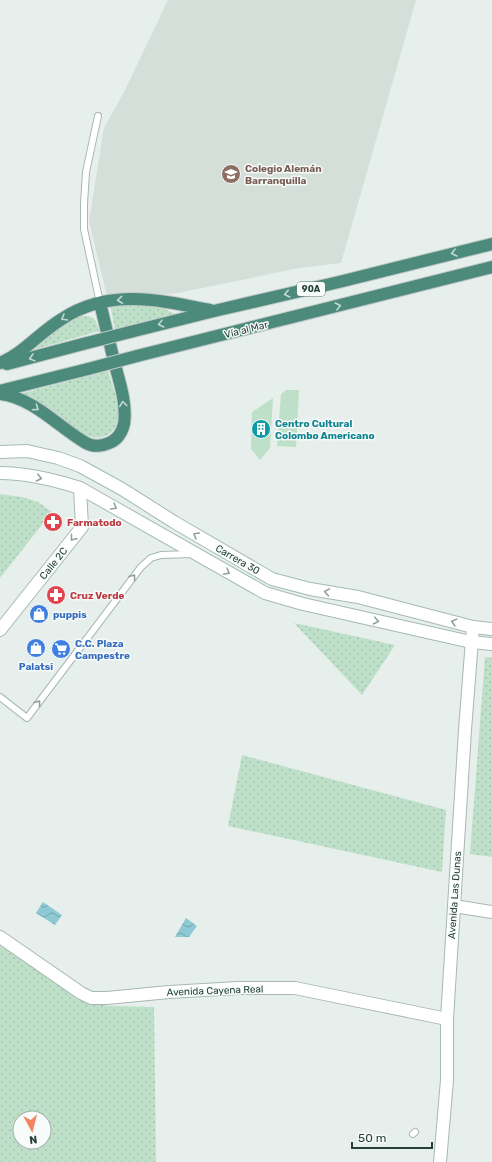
<svg xmlns="http://www.w3.org/2000/svg" width="492" height="1162" viewBox="0 0 492 1162" font-family="Rubik,sans-serif">
  <style>
    .built { fill: #d4dfda }
    .grass { fill: url(#grass-dots); fill-rule: evenodd }
    .garden { fill: #bfe0c8 }
    .water { fill: url(#water-waves) }
    .lines { fill: none; stroke-linecap: round; stroke-linejoin: round }
    .service-casing { stroke: #a8b8b2; stroke-width: 8 }
    .minor-casing { stroke: #a8b8b2; stroke-width: 14 }
    .tertiary-casing { stroke: #a8b8b2; stroke-width: 14 }
    .secondary-casing { stroke: #a4bbb3; stroke-width: 14 }
    .trunk-casing { stroke: #c2cac8; stroke-width: 14 }
    .service { stroke: #fff; stroke-width: 6 }
    .minor { stroke: #fff; stroke-width: 12 }
    .tertiary { stroke: #fff; stroke-width: 12 }
    .secondary { stroke: #fff; stroke-width: 12 }
    .trunk { stroke: #4c8a7c; stroke-width: 12 }
    .trunk-bridge-casing { stroke: #c2cac8; stroke-width: 14; stroke-linecap: butt }
    .trunk-bridge { stroke: #4c8a7c; stroke-width: 12 }
    .oneway { stroke: #c4d9d4 }
    .oneway2 { stroke: #92a09c }
    .labels { text-anchor: middle; stroke-width: 3; stroke-linejoin: round; paint-order: stroke }
    .shield { fill: #f7fbf9; stroke: #637a73; stroke-width: 1 }
    .shield-label { font-size: 9px; font-weight: bold; fill: #24423a }
    .education-label { font-size: 10px; font-weight: bold; fill: #785e54; stroke: #f7fbf9; text-anchor: start }
    .street-label { font-size: 10px; fill: #24423a; stroke: #f7fbf9 }
    .culture-label { font-size: 10px; font-weight: bold; fill: #0d838f; stroke: #f7fbf9; text-anchor: start }
    .health-label { font-size: 10px; font-weight: bold; fill: #be3a42; stroke: #f7fbf9; text-anchor: start }
    .shop-label { font-size: 10px; font-weight: bold; fill: #366cbe; stroke: #f7fbf9; text-anchor: start }
  </style>
  <defs>
    <pattern id="grass-dots" width="8" height="8" patternUnits="userSpaceOnUse"><rect width="8" height="8" fill="#bfe0c8"/><path d="M2 2h.1M6 6h.1" fill="none" stroke="#a4c1ad" stroke-width="1.8" stroke-linecap="round"/></pattern>
    <pattern id="water-waves" width="16" height="10" patternUnits="userSpaceOnUse"><rect width="16" height="10" fill="#8ec9d4"/><path d="M0 5q4-4 8 0t8 0" fill="none" stroke="#74a5ad"/></pattern>
  </defs>
  <rect width="100%" height="100%" fill="#e6efeb"/>
  <polygon class="built" points="168,0 416,0 341,263 299,268 178,293 157,295 107,296 89,221 104,128 124,92"/>
  <g class="grass">
    <polygon points="154,304 175,314 115,329 110,305"/>
    <path d="M79 316C93 315 96 318 99 331L29 351 62 324Z"/>
    <path d="M108 371C113 389 128 419 110 433 103 439 95 438 86 436L23 393Z"/>
    <polygon points="0,494 22,497 38,502 52,512 0,578"/>
    <polygon points="294,623 395,645 362,695"/>
    <polygon points="485,657 492,658 492,857 470,854"/>
    <polygon points="242,755 446,810 442,872 228,826"/>
    <path d="M0 946 83 1000 108 1006 154 1007 156 1162H0ZM20 1118H44V1142H20Z"/>
  </g>
  <g class="garden">
    <polygon points="286,390 299,390 296,447 277,446 281,394"/>
    <polygon points="273,398 270,448 260,460 251,449 252,412"/>
  </g>
  <g class="water">
    <polygon points="43,902 62,915 55,925 36,913"/>
    <polygon points="186,918 197,926 189,937 175,937"/>
  </g>
  <g class="lines">
    <defs>
      <g id="service">
        <polyline points="98,116 86,172 84,204 84,229 100,303"/>
        <polyline points="0,697 27,718 141,567 151,558 161,555 192,554"/>
        <polyline points="413,1134 415,1132"/>
      </g>
      <g id="minor">
        <polyline points="0,630 82,527 80,488"/>
        <polyline points="454,906 492,912"/>
        <polyline points="0,937 81,993 91,998 107,998 169,992 238,988 295,988 447,1019"/>
      </g>
      <polyline id="tertiary" points="440,1162 447,1080 447,1019 465,730 473,627"/>
      <g id="secondary">
        <polyline points="0,452 27,451 58,458 80,466 122,489 174,522 272,579 310,589 358,597 473,627 492,629"/>
        <path d="M0 473C27 473 55 480 80 488L265 593 303 604 471 642 492 644"/>
      </g>
      <g id="trunk">
        <polyline points="130,332 214,311 339,282 492,244"/>
        <polyline points="137,356 492,267"/>
        <path d="M0 363C24 353 40 332 62 319 109 288 159 300 210 310"/>
        <polyline points="7,364 83,344"/>
        <polyline points="0,391 88,369"/>
        <path d="M0 394C34 398 57 426 86 443 93 447 102 446 109 443 117 440 122 432 124 424 127 405 120 383 115 365 110 344 105 323 100 303"/>
      </g>
    </defs>
    <use href="#service" class="service-casing"/>
    <use href="#minor" class="minor-casing"/>
    <use href="#tertiary" class="tertiary-casing"/>
    <use href="#secondary" class="secondary-casing"/>
    <use href="#trunk" class="trunk-casing"/>
    <use href="#service" class="service"/>
    <use href="#minor" class="minor"/>
    <use href="#tertiary" class="tertiary"/>
    <use href="#secondary" class="secondary"/>
    <use href="#trunk" class="trunk"/>
    <defs>
      <g id="trunk-bridge">
        <polyline points="83,344 130,332"/>
        <polyline points="88,369 137,356"/>
      </g>
    </defs>
    <use href="#trunk-bridge" class="trunk-bridge-casing"/>
    <use href="#trunk-bridge" class="trunk-bridge"/>
  </g>
  <defs><path id="oneway-chevron" d="M-2-3.5L2.5 0L-2 3.5" fill="none" stroke-width="1.6" stroke-linecap="round" stroke-linejoin="round"/></defs>
  <g class="oneway">
    <use href="#oneway-chevron" transform="translate(454 253) rotate(166)"/>
    <use href="#oneway-chevron" transform="translate(287 294) rotate(167)"/>
    <use href="#oneway-chevron" transform="translate(120 300) rotate(174)"/>
    <use href="#oneway-chevron" transform="translate(338 306) rotate(-14)"/>
    <use href="#oneway-chevron" transform="translate(64 318) rotate(150)"/>
    <use href="#oneway-chevron" transform="translate(161 324) rotate(166)"/>
    <use href="#oneway-chevron" transform="translate(32 358) rotate(165)"/>
    <use href="#oneway-chevron" transform="translate(123 404) rotate(-98)"/>
    <use href="#oneway-chevron" transform="translate(36 408) rotate(34)"/>
  </g>
  <g class="oneway2">
    <use href="#oneway-chevron" transform="translate(39 478) rotate(12)"/>
    <use href="#oneway-chevron" transform="translate(114 507) rotate(30)"/>
    <use href="#oneway-chevron" transform="translate(196 535) rotate(-150)"/>
    <use href="#oneway-chevron" transform="translate(73 538) rotate(128)"/>
    <use href="#oneway-chevron" transform="translate(227 572) rotate(30)"/>
    <use href="#oneway-chevron" transform="translate(133 577) rotate(-53)"/>
    <use href="#oneway-chevron" transform="translate(327 592) rotate(-170)"/>
    <use href="#oneway-chevron" transform="translate(376 621) rotate(13)"/>
    <use href="#oneway-chevron" transform="translate(454 622) rotate(-165)"/>
    <use href="#oneway-chevron" transform="translate(38 703) rotate(-53)"/>
  </g>
  <defs>
    <symbol id="school-disc" viewBox="-11 -11 22 22"><circle r="9.5" fill="#8d6e63" stroke="#f7fbf9"/><path d="M0-5L7-2L0 1L-7-2ZM-4 1L0 2.5L4 1V4Q0 6-4 4Z" fill="#fff"/></symbol>
    <symbol id="building-disc" viewBox="-11 -11 22 22"><circle r="9.5" fill="#0f9aa8" stroke="#f7fbf9"/><path d="M-4-6H4V6H1V3H-1V6H-4ZM-2.5-4.3h1.7v1.8h-1.7ZM.8-4.3h1.7v1.8H.8ZM-2.5-1h1.7V.8h-1.7ZM.8-1h1.7V.8H.8Z" fill="#fff"/></symbol>
    <symbol id="pharmacy-disc" viewBox="-11 -11 22 22"><circle r="9.5" fill="#e0444e" stroke="#f7fbf9"/><path d="M-2-6h4v4h4v4h-4v4h-4v-4h-4v-4h4Z" fill="#fff"/></symbol>
    <symbol id="shop-disc" viewBox="-11 -11 22 22"><circle r="9.5" fill="#3f7fe0" stroke="#f7fbf9"/><path d="M-5-2.5h2.3a2.7 3.5 0 0 1 5.4 0H5L5.5 6h-11ZM-1.5-2.5h3a1.5 2.3 0 0 0-3 0Z" fill="#fff"/></symbol>
    <symbol id="supermarket-disc" viewBox="-11 -11 22 22"><circle r="9.5" fill="#3f7fe0" stroke="#f7fbf9"/><path d="M-6-5.5h2.5l.6 2H6L4.5 2H-2.5L-4.4-4H-6ZM-1.5 3.2a1.3 1.3 0 1 0 .1 0ZM3 3.2a1.3 1.3 0 1 0 .1 0Z" fill="#fff"/></symbol>
  </defs>
  <g fill-rule="evenodd">
    <use href="#school-disc" x="220" y="163" width="22" height="22"/>
    <use href="#building-disc" x="250" y="418" width="22" height="22"/>
    <use href="#pharmacy-disc" x="42" y="511" width="22" height="22"/>
    <use href="#pharmacy-disc" x="45" y="584" width="22" height="22"/>
    <use href="#shop-disc" x="28" y="603" width="22" height="22"/>
    <use href="#shop-disc" x="25" y="637" width="22" height="22"/>
    <use href="#supermarket-disc" x="50" y="638" width="22" height="22"/>
  </g>
  <g class="labels">
    <rect class="shield" x="297" y="282" width="28" height="14" rx="3"/>
    <g class="shield-label">
      <text x="311" y="292">90A</text>
    </g>
    <g class="education-label">
      <text x="245" y="172">Colegio Alemán<tspan x="245" dy="12">Barranquilla</tspan></text>
    </g>
    <g class="street-label">
      <text transform="translate(246 329) rotate(-14)" y="4">Vía al Mar</text>
      <text transform="translate(238 559) rotate(30)" y="4">Carrera 30</text>
      <text transform="translate(53 563) rotate(-51)" y="4">Calle 2C</text>
      <text transform="translate(454 895) rotate(-86)" y="4">Avenida Las Dunas</text>
      <text transform="translate(215 990) rotate(-2)" y="4">Avenida Cayena Real</text>
    </g>
    <g class="culture-label">
      <text x="275" y="427">Centro Cultural<tspan x="275" dy="12">Colombo Americano</tspan></text>
    </g>
    <g class="health-label">
      <text x="67" y="526">Farmatodo</text>
      <text x="70" y="599">Cruz Verde</text>
    </g>
    <g class="shop-label">
      <text x="53" y="618">puppis</text>
      <text x="75" y="647">C.C. Plaza<tspan x="75" dy="12">Campestre</tspan></text>
      <text x="36" y="670" text-anchor="middle">Palatsi</text>
    </g>
  </g>
  <g transform="translate(32 1130) rotate(173)"><circle r="19" fill="#f7fbf9" stroke="#a3b1ad"/>
  <path d="M0-3L7 15L0 10L-7 15Z" fill="#f4845f"/>
  <text y="-6" font-size="11" font-weight="bold" text-anchor="middle" fill="#24423a">N</text>
  </g>
  <path d="M352 1142v6h80v-6" fill="none" stroke="#24423a" stroke-width="2"/>
  <text x="358" y="1142" font-size="12" fill="#24423a" stroke="#f7fbf9" stroke-width="3" paint-order="stroke">50 m</text>
</svg>
